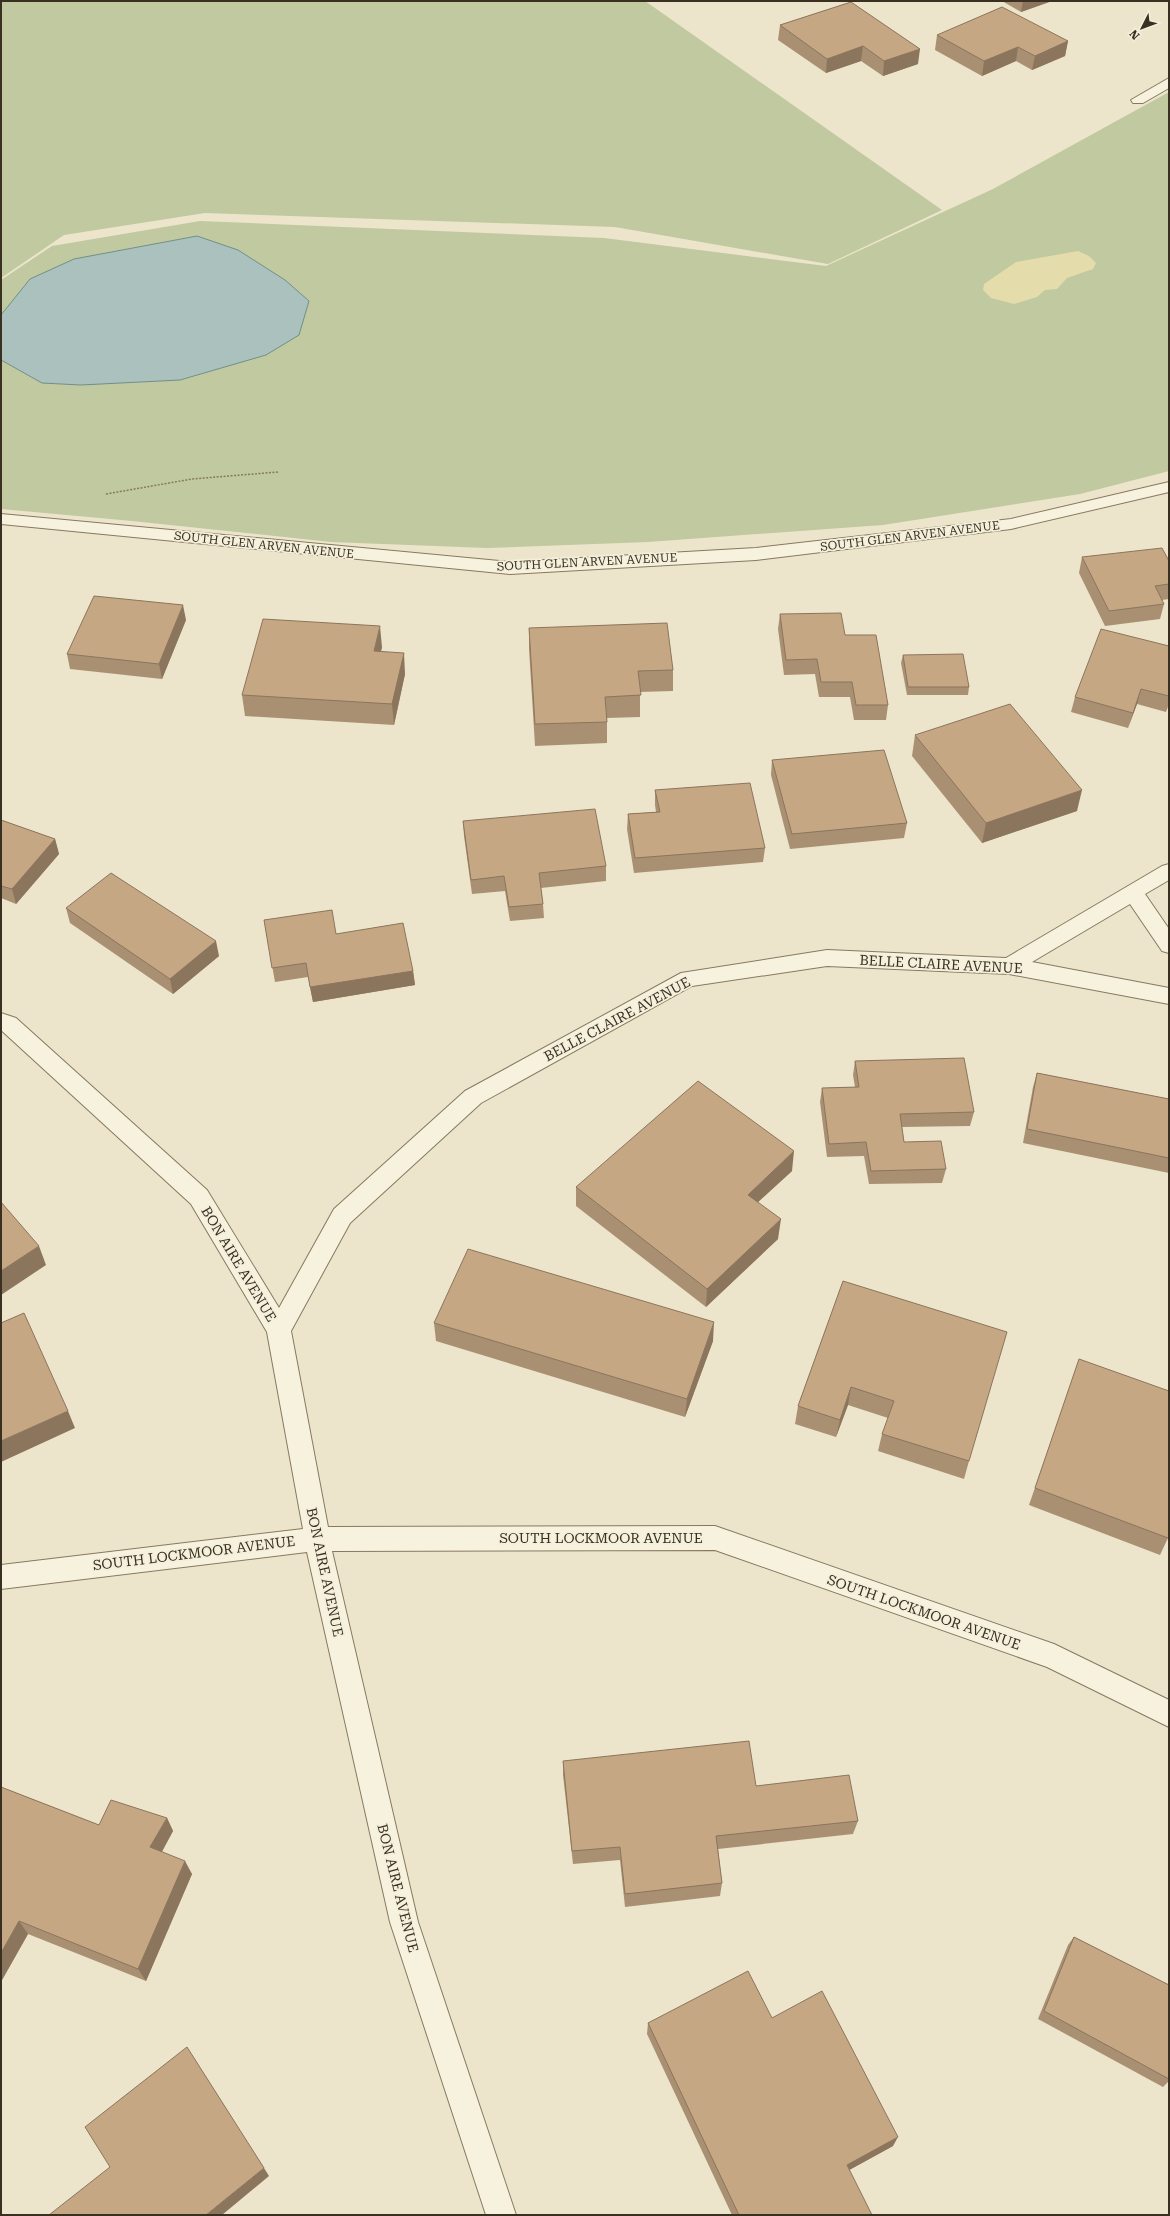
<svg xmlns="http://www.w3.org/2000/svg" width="1170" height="2216" viewBox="0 0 1170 2216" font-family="'Roboto Serif',serif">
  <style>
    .green { fill: #c0c99f }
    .sand { fill: #e5dcab }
    .water { fill: #abc1bd; stroke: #728f8b }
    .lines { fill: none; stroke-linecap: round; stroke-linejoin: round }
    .lane-casing { stroke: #877960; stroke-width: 2 }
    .street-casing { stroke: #877960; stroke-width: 2 }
    .path { stroke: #877960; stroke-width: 1.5; stroke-dasharray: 2 1.5; stroke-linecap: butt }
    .lane { fill: #f7f2de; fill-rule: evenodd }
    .street { fill: #f7f2de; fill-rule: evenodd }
    .wall { fill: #aa9072 }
    .shaded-wall { fill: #8b755c }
    .building { fill: #c6a784; stroke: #8b755c }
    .labels { text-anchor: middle; stroke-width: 3.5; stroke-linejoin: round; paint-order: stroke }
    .far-street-label { font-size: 12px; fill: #393022; stroke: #f4efda }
    .street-label { font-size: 14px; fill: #393022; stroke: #f4efda }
  </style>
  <rect width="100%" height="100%" fill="#ece5cb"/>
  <g class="green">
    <polygon points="1,1 645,1 942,210 828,264 615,227 205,213 64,235 1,278"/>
    <polygon points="1169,92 1169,471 1080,494 883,525 648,542 487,548 331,542 132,521 1,509 1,280 52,246 200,221 604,238 826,266 993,189"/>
  </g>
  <polygon class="sand" points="1078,251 1089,256 1096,263 1093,269 1067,278 1057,289 1045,290 1037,297 1014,304 991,298 983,290 984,284 1016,262"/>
  <polygon class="water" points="197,236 238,250 285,280 309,301 299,335 266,355 180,380 81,385 42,383 1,360 1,315 30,279 74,259"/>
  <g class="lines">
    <defs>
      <polygon id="lane" points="1169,78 1169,88 1143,103 1133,103 1131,100"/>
      <g id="street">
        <polygon points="1169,482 1169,492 1011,529 756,560 510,574 1,524 1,514 510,562 756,548 1011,519"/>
        <polygon points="1169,864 1169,880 1145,894 1169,929 1169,953 1162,951 1130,904 1032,962 1169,988 1169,1004 1009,974 827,966 692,986 481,1103 350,1223 291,1331 328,1527 715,1526 1054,1644 1169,1700 1169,1727 1047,1667 715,1550 332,1551 418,1922 516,2215 486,2215 390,1922 307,1552 1,1589 1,1565 303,1529 267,1332 191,1204 1,1030 1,1013 16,1018 207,1190 279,1308 334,1209 465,1091 681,973 827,950 1006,958 1162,866"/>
      </g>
    </defs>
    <use href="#lane" class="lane-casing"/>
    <use href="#street" class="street-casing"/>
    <polyline class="path" points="106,494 192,479 278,472"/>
    <use href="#lane" class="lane"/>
    <use href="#street" class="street"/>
  </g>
  <g class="wall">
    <polygon points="1002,1 1052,1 1021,12"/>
    <polygon points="851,2 918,64 883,76 861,61 826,73 778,40 780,25"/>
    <polygon points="937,35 1068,41 1065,56 1032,70 1016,61 982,76 935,50"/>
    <polygon points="1082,557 1169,561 1169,599 1162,600 1164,604 1160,619 1105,626 1079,573"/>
    <polygon points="780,614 845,635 888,705 886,720 854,720 850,697 819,697 815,674 784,675 778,629"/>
    <polygon points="186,620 162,679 70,669 67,654"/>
    <polygon points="529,628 673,670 673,691 640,692 640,717 607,718 607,743 535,746 529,649"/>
    <polygon points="1169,646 1169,704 1166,712 1137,704 1128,728 1071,712 1075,697"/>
    <polygon points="382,647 381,651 405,674 394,725 245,716 242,695"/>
    <polygon points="903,655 969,687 968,695 907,695 901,663"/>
    <polygon points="915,735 1077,811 982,843 912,756"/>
    <polygon points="772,760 907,823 904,838 790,849 771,775"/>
    <polygon points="655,790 765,848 763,862 634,873 627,829 628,814 656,812 655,805"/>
    <polygon points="1,820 55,839 59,854 16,904 1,898"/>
    <polygon points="463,821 606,866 606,881 541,888 543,904 544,918 510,921 505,891 472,894 464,836"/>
    <polygon points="66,908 219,956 173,994 70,923"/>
    <polygon points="264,920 336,934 413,971 415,985 313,1002 308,977 275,982"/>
    <polygon points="855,1061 974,1112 970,1126 902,1127 904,1142 946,1169 942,1183 869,1184 864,1156 827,1157 820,1102 822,1088 855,1087 853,1075"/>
    <polygon points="1037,1073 1169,1099 1169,1173 1023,1143 1033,1087"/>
    <polygon points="792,1171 758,1202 778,1239 706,1307 576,1206 576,1187"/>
    <polygon points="843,1281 969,1461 964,1479 878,1451 882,1434 888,1418 848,1405 836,1437 795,1424 798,1406"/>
    <polygon points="434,1323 713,1341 685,1417 436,1341"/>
    <polygon points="1079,1359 1168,1538 1160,1555 1029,1505 1073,1377"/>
    <polygon points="563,1761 756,1786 858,1821 853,1834 718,1849 722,1883 720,1896 625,1907 620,1860 573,1864 563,1775"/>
    <polygon points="1,1787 99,1825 167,1818 173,1831 162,1852 192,1874 146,1981 28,1934 2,1980 1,1980"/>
    <polygon points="1074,1937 1169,1985 1169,2081 1163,2087 1038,2019 1068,1945"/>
    <polygon points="772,2018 893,2146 849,2170 872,2215 732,2215 647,2034 648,2023"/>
  </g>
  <g class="shaded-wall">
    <polygon points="1023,1 1052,1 1021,12"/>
    <polygon points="1068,41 1065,56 1032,70 1035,56"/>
    <polygon points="863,46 861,61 826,73 827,59"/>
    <polygon points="1018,47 1016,61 982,76 984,61"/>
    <polygon points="920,49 918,64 883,76 884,61"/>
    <polygon points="183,605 186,620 162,679 159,664"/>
    <polygon points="380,626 382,647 376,672 374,651"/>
    <polygon points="404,653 405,674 394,725 392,704"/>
    <polygon points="1141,689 1137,704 1128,728"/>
    <polygon points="1082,790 1077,811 982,843 986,823"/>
    <polygon points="55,839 59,854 16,904 12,889"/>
    <polygon points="216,941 219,956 173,994 170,979"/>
    <polygon points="413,971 415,985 313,1002 310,987"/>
    <polygon points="794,1151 792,1171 745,1214 748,1195"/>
    <polygon points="781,1219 778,1239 706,1307 707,1289"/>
    <polygon points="39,1246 46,1265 1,1295 1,1271"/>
    <polygon points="714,1322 713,1341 685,1417 687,1399"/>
    <polygon points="851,1387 848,1405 836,1437 840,1420"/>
    <polygon points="68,1411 75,1428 1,1462 1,1441"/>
    <polygon points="167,1818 173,1831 157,1860 150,1847"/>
    <polygon points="185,1861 192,1874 146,1981 138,1969"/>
    <polygon points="19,1921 28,1934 2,1980 1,1979 1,1953"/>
    <polygon points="898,2137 893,2146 842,2174 847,2165"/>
    <polygon points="264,2168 269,2176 222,2215 206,2215"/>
  </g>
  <g class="building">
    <polygon points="851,2 920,49 884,61 863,46 827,59 780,25"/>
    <polygon points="1002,7 1068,41 1035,56 1018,47 984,61 937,35"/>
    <polygon points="1162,548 1169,561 1169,584 1155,586 1164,604 1109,611 1082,557"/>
    <polygon points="94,596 183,605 159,664 67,654"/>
    <polygon points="841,613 845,635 876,635 888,705 856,705 852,682 821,682 817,659 786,660 780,614"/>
    <polygon points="263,619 380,626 374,651 404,653 392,704 242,695"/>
    <polygon points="667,623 673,670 638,671 641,695 605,697 607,722 535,724 529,628"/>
    <polygon points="1101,629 1169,646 1169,696 1141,689 1133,713 1075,697"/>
    <polygon points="963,654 969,687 908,687 903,655"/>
    <polygon points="1010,704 1082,790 986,823 915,735"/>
    <polygon points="884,750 907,823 792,834 772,760"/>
    <polygon points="750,783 765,848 635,858 628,814 660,812 655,790"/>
    <polygon points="595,809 606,866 539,873 543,904 509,907 504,876 471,880 463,821"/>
    <polygon points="1,820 55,839 12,889 1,886"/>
    <polygon points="111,873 216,941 170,979 66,908"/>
    <polygon points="332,910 336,934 403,923 413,971 310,987 306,963 272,968 264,920"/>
    <polygon points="964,1058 974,1112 900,1114 904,1142 941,1141 946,1169 871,1171 866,1142 829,1144 822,1088 859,1087 855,1061"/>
    <polygon points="1037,1073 1169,1099 1169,1158 1027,1129"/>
    <polygon points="698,1081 794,1151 748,1195 781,1219 707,1289 576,1187"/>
    <polygon points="1,1202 39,1246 1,1271"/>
    <polygon points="468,1249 714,1322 687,1399 434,1323"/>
    <polygon points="843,1281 1007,1332 969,1461 882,1434 894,1401 851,1387 840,1420 798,1406"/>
    <polygon points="24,1313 68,1411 1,1441 1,1323"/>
    <polygon points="1079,1359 1169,1391 1169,1535 1168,1538 1035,1488"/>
    <polygon points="749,1741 756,1786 849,1775 858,1821 716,1836 722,1883 625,1894 620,1847 572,1851 563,1761"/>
    <polygon points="1,1787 99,1825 111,1800 167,1818 150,1847 185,1861 138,1969 19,1921 1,1953"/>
    <polygon points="1074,1937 1169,1985 1169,2079 1044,2011"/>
    <polygon points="748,1971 772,2018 822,1991 898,2137 847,2165 872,2215 739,2215 648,2023"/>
    <polygon points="187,2047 264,2168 206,2215 49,2215 110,2167 85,2127"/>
  </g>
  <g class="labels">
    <g class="far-street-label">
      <text transform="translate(910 536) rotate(-7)" y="4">SOUTH GLEN ARVEN AVENUE</text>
      <text transform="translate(264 545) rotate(6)" y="4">SOUTH GLEN ARVEN AVENUE</text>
      <text transform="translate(587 562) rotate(-3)" y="4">SOUTH GLEN ARVEN AVENUE</text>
    </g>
    <g class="street-label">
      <text transform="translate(941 964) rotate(3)" y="5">BELLE CLAIRE AVENUE</text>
      <text transform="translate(617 1019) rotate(-28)" y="5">BELLE CLAIRE AVENUE</text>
      <text transform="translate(239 1264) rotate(59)" y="5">BON AIRE AVENUE</text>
      <text x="601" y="1543">SOUTH LOCKMOOR AVENUE</text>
      <text transform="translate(194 1553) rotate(-7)" y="5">SOUTH LOCKMOOR AVENUE</text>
      <text transform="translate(325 1572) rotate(78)" y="5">BON AIRE AVENUE</text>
      <text transform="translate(924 1612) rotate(19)" y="5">SOUTH LOCKMOOR AVENUE</text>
      <text transform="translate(398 1888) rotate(76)" y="5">BON AIRE AVENUE</text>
    </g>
  </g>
  <rect width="1170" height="2216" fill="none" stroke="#393022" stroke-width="4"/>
  <g transform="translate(1142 28) rotate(228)" stroke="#f4efda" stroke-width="3" paint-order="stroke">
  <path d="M0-3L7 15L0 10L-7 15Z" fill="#393022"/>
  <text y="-6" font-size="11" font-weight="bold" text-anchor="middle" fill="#393022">N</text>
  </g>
</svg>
